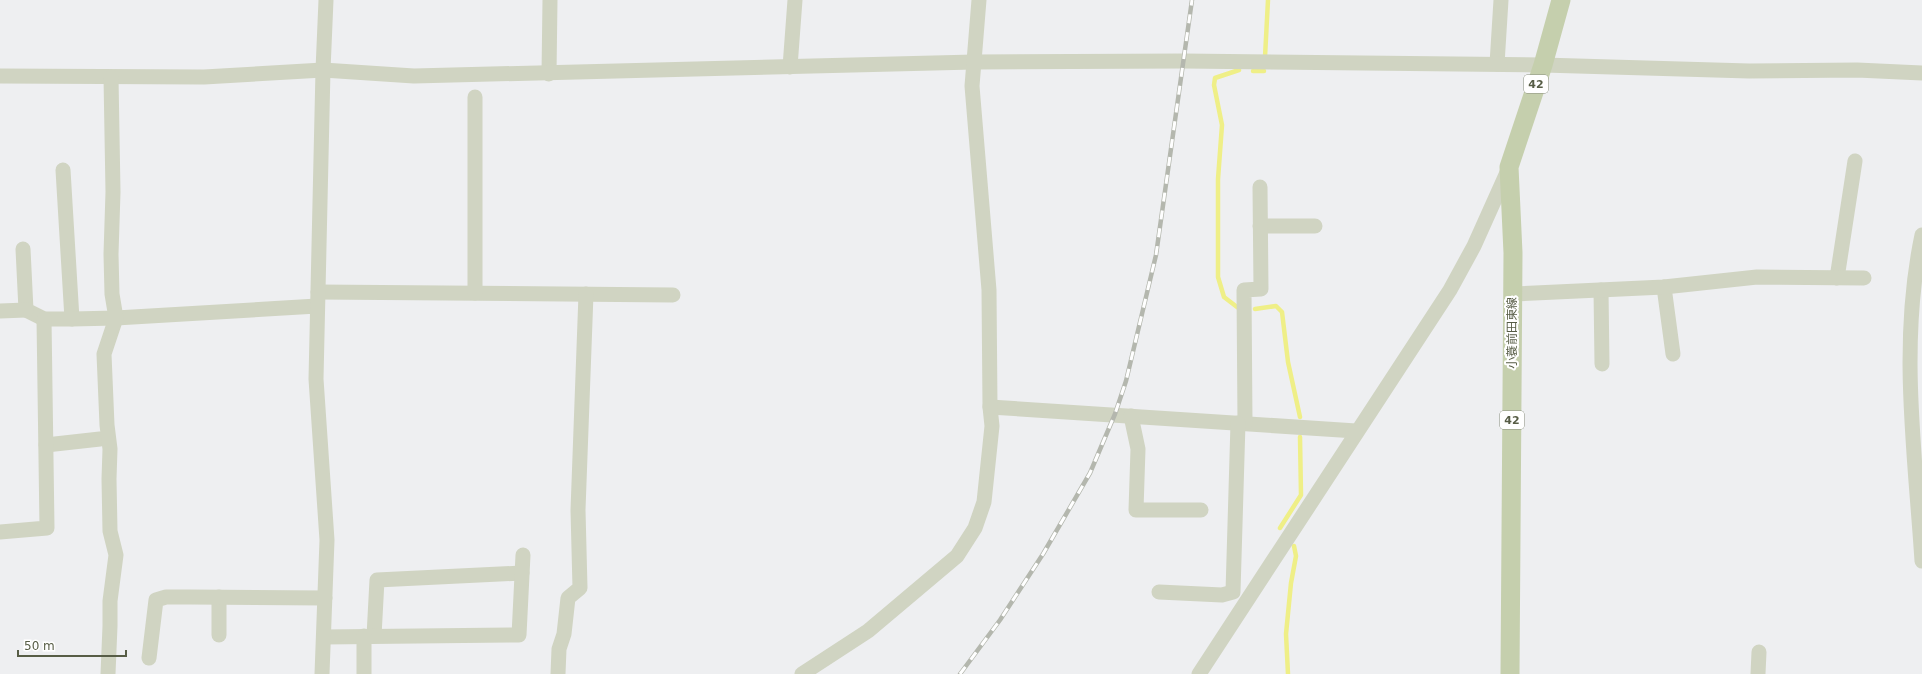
<svg xmlns="http://www.w3.org/2000/svg" width="1922" height="674" viewBox="0 0 1922 674" font-family="'DejaVu Sans','Noto Sans JP',sans-serif">
  <style>
    .lines { fill: none; stroke-linecap: round; stroke-linejoin: round }
    .stream { stroke: #efef87; stroke-width: 4.5 }
    .minor { stroke: #d0d4c2; stroke-width: 15 }
    .major { stroke: #c5cfad; stroke-width: 19 }
    .rail-casing { stroke: #b4b7ae; stroke-width: 4.5 }
    .rail { stroke: #fff; stroke-width: 3; stroke-dasharray: 9; stroke-linecap: butt }
    .labels { text-anchor: middle; stroke-width: 4; stroke-linejoin: round; paint-order: stroke }
    .shield { fill: #fff; stroke: #898e7e; stroke-width: 1 }
    .shield-label { font-size: 11px; font-weight: bold; fill: #575d46 }
    .street-label { font-size: 12px; fill: #575d46; stroke: #fff }
  </style>
  <rect width="100%" height="100%" fill="#eeeff1"/>
  <g class="lines">
    <g class="stream">
      <polyline points="1265,57 1268,0"/>
      <polyline points="1253,71 1264,71"/>
      <polyline points="1237,307 1224,297 1218,277 1218,179 1222,125 1214,85 1215,78 1239,70"/>
      <polyline points="1255,309 1276,306 1282,312 1288,362 1300,417"/>
      <polyline points="1280,528 1301,495 1300,437"/>
      <polyline points="1288,674 1286,634 1291,583 1296,556 1294,546"/>
    </g>
    <g class="minor">
      <polyline points="1497,64 1501,0"/>
      <polyline points="790,67 795,0"/>
      <polyline points="549,74 550,0"/>
      <polyline points="0,76 204,77 323,70 414,76 974,62 1184,61 1543,65 1749,71 1857,70 1922,73"/>
      <polyline points="63,170 72,319"/>
      <polyline points="1260,226 1315,226"/>
      <path d="M1922 235C1899 344 1915 452 1922 561"/>
      <polyline points="23,249 26,310 44,319 72,319 116,318 317,306"/>
      <polyline points="1837,278 1855,161"/>
      <polyline points="1664,287 1673,354"/>
      <polyline points="1601,290 1602,364"/>
      <polyline points="318,292 673,295"/>
      <polyline points="475,293 475,97"/>
      <polyline points="1513,294 1664,287 1757,277 1864,278"/>
      <polyline points="0,311 26,310"/>
      <polyline points="990,407 1356,431"/>
      <polyline points="1131,416 1138,449 1136,510 1201,510"/>
      <polyline points="1245,423 1244,290 1261,289 1260,187"/>
      <polyline points="46,445 100,439"/>
      <polyline points="0,532 47,528 44,319"/>
      <polyline points="1159,592 1222,595 1233,592 1238,423"/>
      <polyline points="219,635 219,597"/>
      <polyline points="374,636 377,580 522,573"/>
      <polyline points="324,637 519,635 523,555"/>
      <polyline points="149,658 156,600 166,597 190,597 325,598"/>
      <polyline points="108,674 110,626 110,601 116,555 110,531 109,479 110,449 107,425 104,354 116,318 112,294 111,254 113,192 111,77"/>
      <polyline points="322,674 327,540 316,379 323,70 326,0"/>
      <polyline points="364,674 364,636"/>
      <polyline points="558,674 559,649 564,634 568,598 580,588 578,510 586,294"/>
      <polyline points="802,674 868,631 957,556 975,528 984,502 992,426 990,407 989,290 972,86 979,0"/>
      <polyline points="1199,674 1450,290 1474,246 1509,168"/>
      <polyline points="1758,674 1759,652"/>
    </g>
    <polyline class="major" points="1510,674 1513,253 1509,167 1543,65 1561,0"/>
    <defs>
      <polyline id="rail" points="960,674 1000,620 1043,554 1090,473 1115,414 1126,381 1156,255 1192,0"/>
    </defs>
    <use href="#rail" class="rail-casing"/>
    <use href="#rail" class="rail"/>
  </g>
  <g class="labels">
    <g class="shield">
      <rect x="1524" y="75" width="24" height="18" rx="3"/>
      <rect x="1500" y="411" width="24" height="18" rx="3"/>
    </g>
    <g class="shield-label">
      <text x="1536" y="88">42</text>
      <text x="1512" y="424">42</text>
    </g>
    <g class="street-label">
      <text transform="translate(1512 333) rotate(-90)" y="4">小蓑前田東線</text>
    </g>
  </g>
  <path d="M18 650v6h108v-6" fill="none" stroke="#575d46" stroke-width="2"/>
  <text x="24" y="650" font-size="12" fill="#575d46" stroke="#ffffff" stroke-width="3" paint-order="stroke">50 m</text>
</svg>
